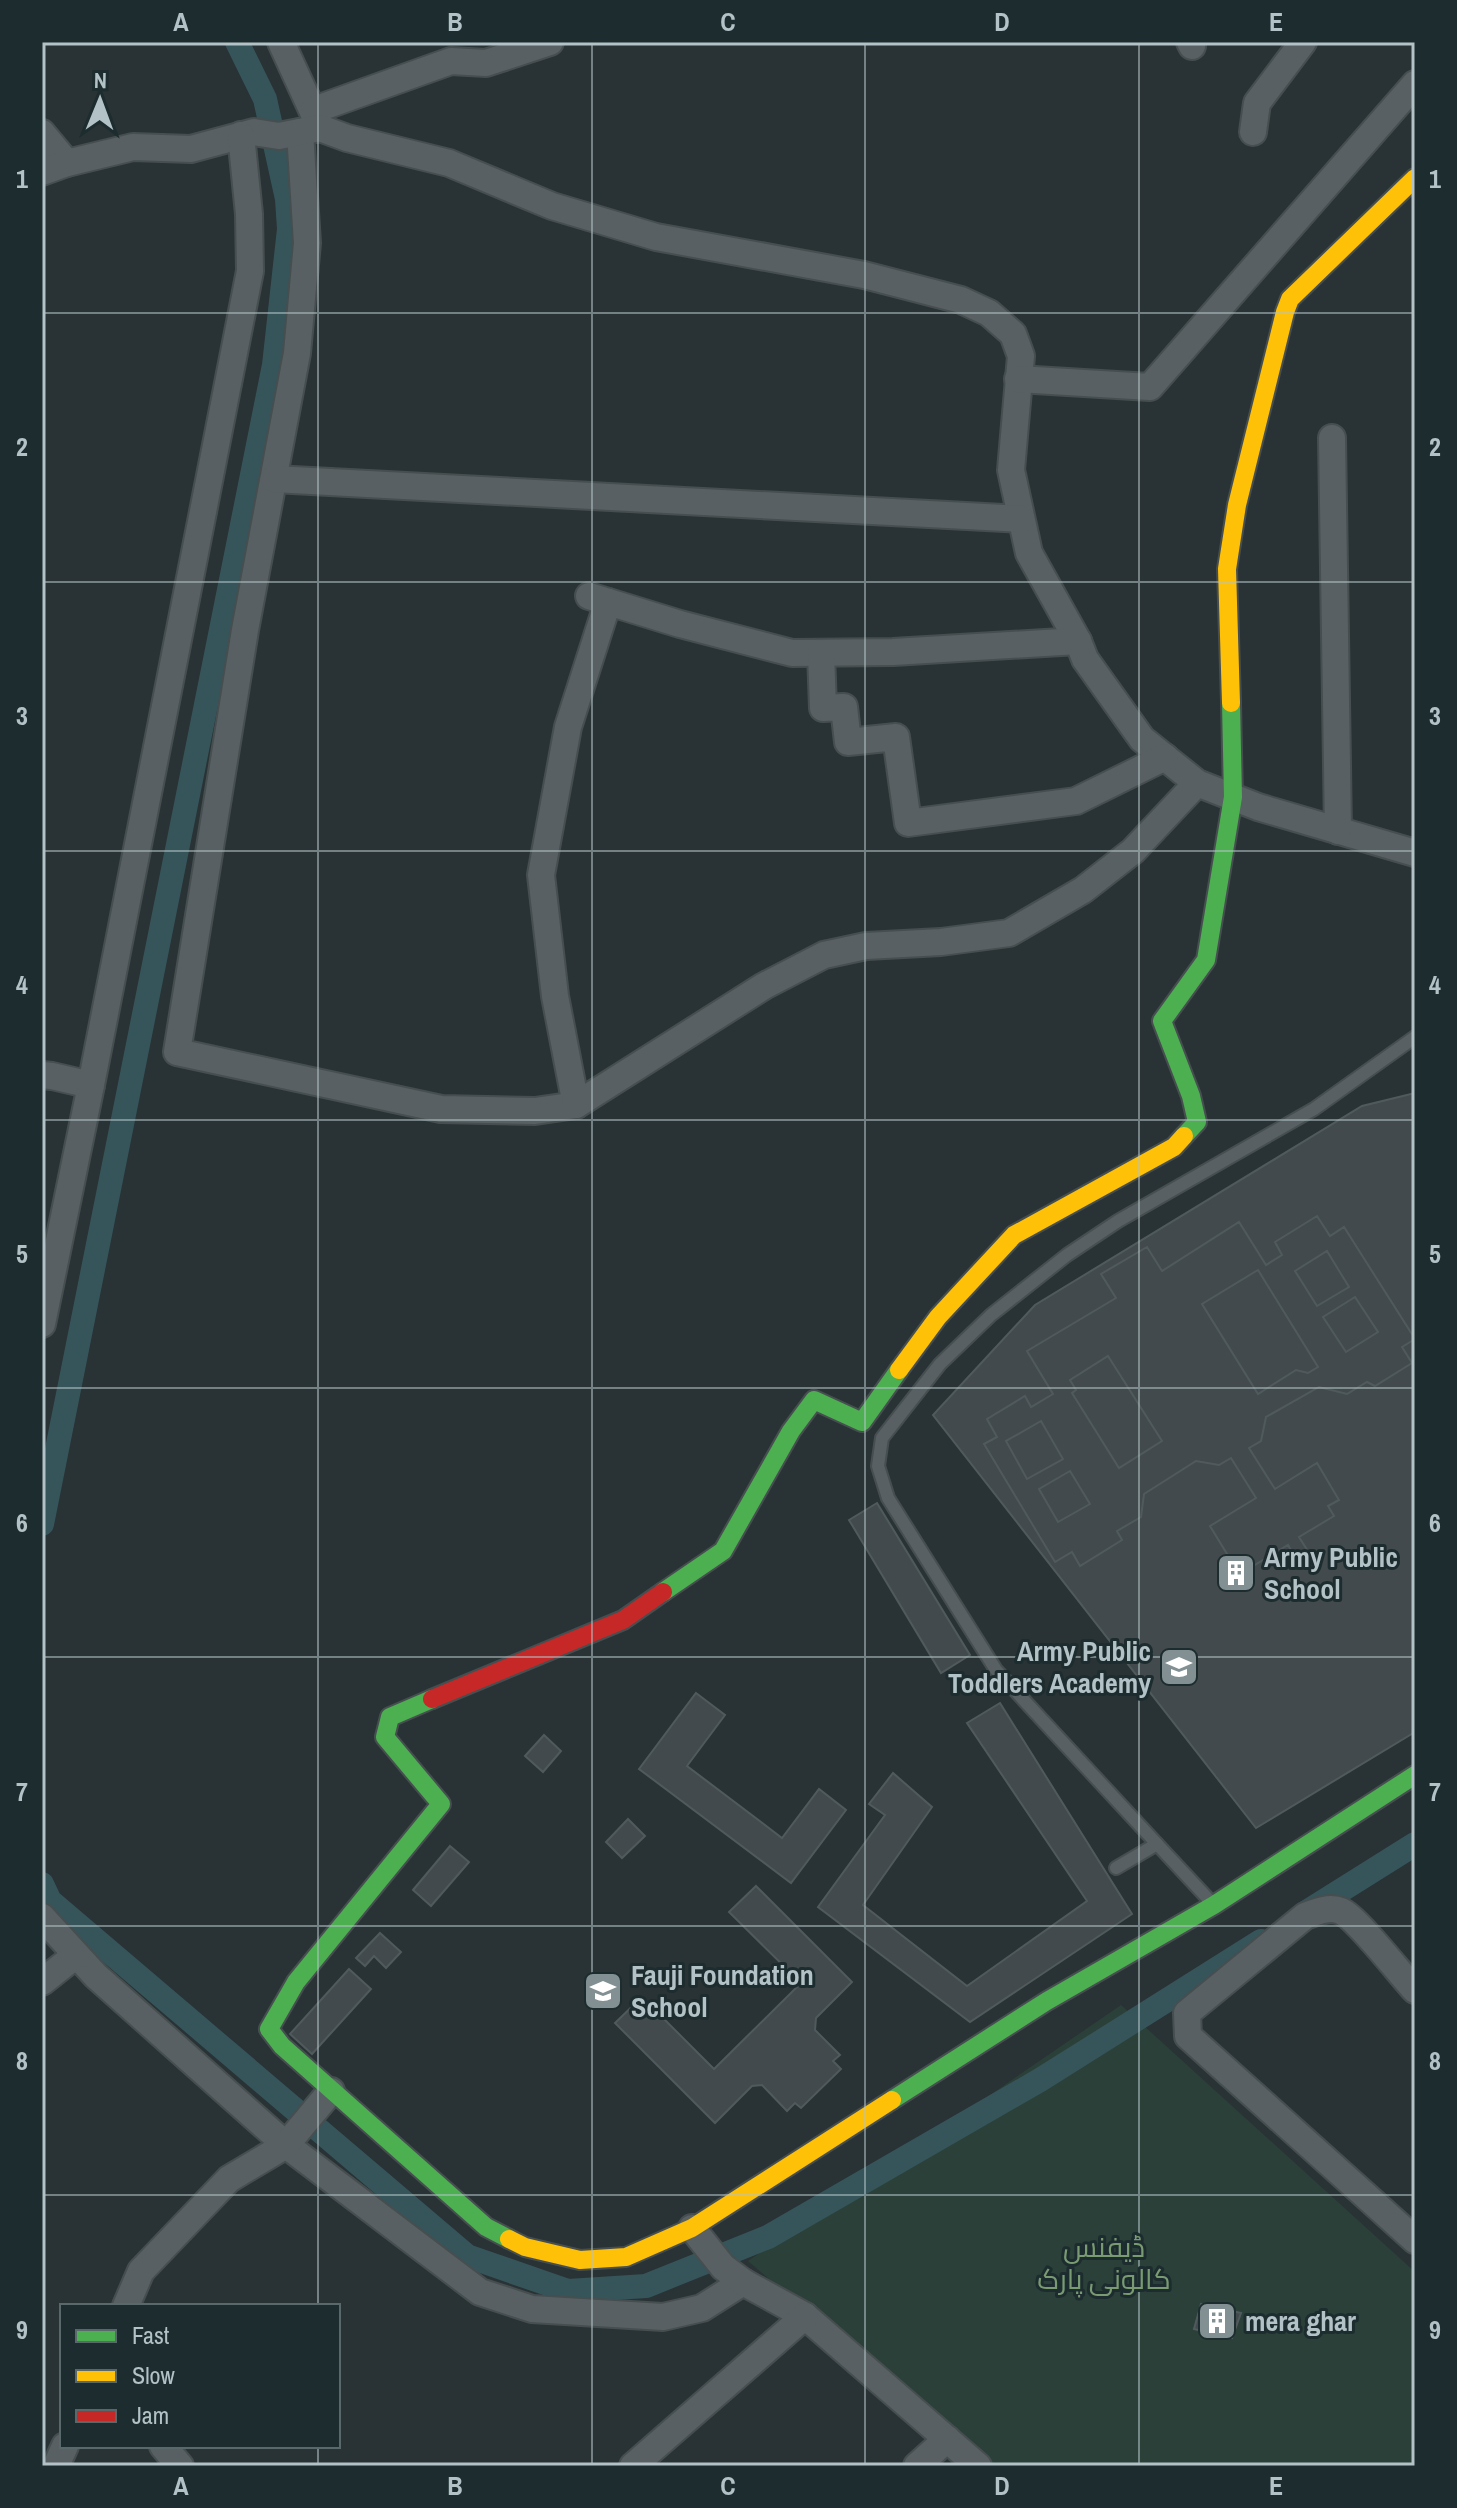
<svg xmlns="http://www.w3.org/2000/svg" width="1457" height="2508" viewBox="0 0 1457 2508" font-family="'Archivo Narrow',Cairo,sans-serif">
  <style>
    .green { fill: #2b4038 }
    .lines { fill: none; stroke-linecap: round; stroke-linejoin: round }
    .canal { stroke: #36555a; stroke-width: 24 }
    .building { fill: #424a4d; stroke: #505a5d; stroke-width: 2; fill-rule: evenodd }
    .lane-casing { stroke: #464e50; stroke-width: 16 }
    .street-casing { stroke: #464e50; stroke-width: 30 }
    .fast-casing { stroke: #464e50; stroke-width: 22 }
    .slow-casing { stroke: #464e50; stroke-width: 22 }
    .jam-casing { stroke: #464e50; stroke-width: 22 }
    .lane { stroke: #586063; stroke-width: 12 }
    .street { stroke: #586063; stroke-width: 26 }
    .fast { stroke: #4caf50; stroke-width: 18 }
    .slow { stroke: #ffc107; stroke-width: 18 }
    .jam { stroke: #c62828; stroke-width: 18 }
    .grid { fill: none; stroke: #b2c2c6; stroke-width: 2; stroke-opacity: 0.55 }
    .labels { text-anchor: middle; stroke-width: 6; stroke-linejoin: round; paint-order: stroke }
    .poi-label { font-size: 28px; font-weight: bold; fill: #b2c2c6; stroke: #1c2c2f; text-anchor: start }
    .park-label { font-size: 28px; fill: #7a9b72; stroke: #1c2c2f }
    .neatline { fill: none; stroke: #b2c2c6; stroke-width: 3 }
    .grid-label { font-size: 26px; text-anchor: middle; font-weight: bold; fill: #b2c2c6 }
  </style>
  <rect width="100%" height="100%" fill="#293235"/>
  <polygon class="green" points="1121,2005 1415,2272 1415,2466 986,2466 748,2261"/>
  <g class="lines">
    <g class="canal">
      <polyline points="42,1524 274,365 289,229 287,199 265,99 237,42"/>
      <polyline points="42,1884 50,1901 467,2256 568,2291 646,2286 768,2237 1040,2080 1261,1941"/>
      <polyline points="1305,1913 1415,1844"/>
    </g>
  </g>
  <g class="building">
    <polygon points="1415,1093 1415,1732 1256,1828 933,1415 1035,1305 1362,1106"/>
    <path d="M1317 1216 1330 1236 1344 1227 1415 1339 1402 1347 1412 1363 1375 1386 1367 1382 1347 1394 1319 1387 1266 1417 1261 1441 1249 1448 1275 1489 1317 1463 1339 1500 1328 1506 1334 1516 1299 1537 1311 1556 1299 1564 1288 1545 1248 1569 1241 1556 1232 1562 1210 1526 1256 1498 1231 1458 1219 1465 1196 1461 1144 1494 1141 1517 1117 1531 1122 1540 1080 1566 1072 1552 1055 1562 984 1444 997 1437 987 1419 1025 1396 1031 1407 1053 1394 1027 1351 1116 1298 1101 1274 1147 1247 1162 1271 1239 1222 1266 1265 1282 1255 1275 1242ZM1327 1251 1349 1287 1317 1306 1295 1271ZM1258 1270 1318 1367 1308 1373 1296 1370 1258 1394 1202 1304ZM1355 1297 1378 1332 1346 1352 1323 1317ZM1108 1356 1162 1441 1119 1468 1072 1393 1076 1390 1070 1380ZM1041 1421 1063 1459 1027 1479 1006 1441ZM1070 1471 1090 1504 1058 1522 1039 1489Z"/>
    <polygon points="877,1503 970,1655 941,1673 849,1520"/>
    <polygon points="696,1693 725,1715 687,1766 782,1838 819,1789 846,1810 791,1883 639,1769"/>
    <polygon points="1000,1703 1132,1914 970,2022 818,1907 885,1815 869,1804 893,1773 932,1807 863,1905 967,1986 1087,1901 967,1723"/>
    <polygon points="544,1735 561,1751 543,1772 525,1756"/>
    <polygon points="628,1819 645,1836 622,1858 606,1842"/>
    <polygon points="450,1846 469,1862 431,1906 413,1890"/>
    <polygon points="756,1886 852,1982 816,2018 815,2030 840,2055 833,2061 841,2069 801,2108 795,2103 787,2111 762,2085 752,2086 715,2123 615,2023 642,1997 714,2069 801,1983 729,1912"/>
    <polygon points="380,1933 401,1952 386,1968 374,1956 365,1966 356,1958"/>
    <polygon points="349,1969 371,1989 312,2054 290,2034"/>
    <polygon points="1201,2304 1241,2313 1232,2338 1194,2329"/>
  </g>
  <g class="lines">
    <defs>
      <g id="lane">
        <polyline points="1157,1844 1212,1903"/>
        <polyline points="1116,1868 1157,1844 996,1670 888,1498 878,1466 882,1438 940,1364 991,1315 1067,1255 1118,1221 1314,1109 1415,1037"/>
      </g>
      <g id="street">
        <polyline points="281,42 319,125"/>
        <polyline points="1190,42 1192,46"/>
        <polyline points="314,110 451,61 486,63 550,42"/>
        <polyline points="300,132 307,243 297,353 245,630 177,1052 441,1109 535,1111 576,1105 764,986 824,955 866,946 941,942 1009,933 1083,890 1133,851 1197,783"/>
        <polyline points="1253,132 1257,103 1303,42"/>
        <polyline points="42,133 67,163"/>
        <polyline points="42,172 67,163 133,147 191,149 254,132 279,136 320,128 347,138 449,163 552,206 656,237 864,275 961,300 989,313 1013,334 1021,356 1011,470 1029,553 1078,641 1085,659 1142,739 1197,783 1258,807 1415,853"/>
        <polyline points="1018,379 1150,387 1415,84"/>
        <polyline points="1332,438 1338,831"/>
        <polyline points="274,479 1021,519"/>
        <polyline points="589,596 680,624 792,653 893,652 1078,641"/>
        <polyline points="821,653 823,708 844,707 848,742 896,737 908,823 1076,801 1165,757"/>
        <polyline points="42,1075 52,1076 91,1085"/>
        <polyline points="576,1105 555,996 541,875 568,727 608,602"/>
        <polyline points="42,1324 91,1085 250,271 249,214 241,135"/>
        <polyline points="42,1917 96,1976 286,2145 480,2292 532,2309 663,2317 702,2308 743,2282"/>
        <polyline points="42,1982 76,1955"/>
        <path d="M1415 1990C1401 1975 1357 1918 1341 1911 1329 1906 1316 1912 1305 1916L1187 2013 1188 2036 1415 2240"/>
        <polyline points="692,2228 723,2267 743,2282 805,2316 978,2466"/>
        <polyline points="126,2306 141,2271 229,2179 286,2145 331,2091"/>
        <polyline points="163,2446 180,2466"/>
        <polyline points="56,2466 65,2446"/>
        <polyline points="633,2466 805,2316"/>
        <polyline points="917,2466 947,2439"/>
      </g>
      <g id="fast">
        <polyline points="1184,1136 1197,1122 1191,1096 1162,1021 1206,960 1233,797 1231,703"/>
        <polyline points="663,1592 723,1551 791,1431 814,1400 862,1422 899,1370"/>
        <polyline points="432,1699 390,1717 385,1737 441,1804 296,1982 269,2029 282,2046 486,2227 509,2239"/>
        <polyline points="892,2100 1047,2001 1214,1905 1415,1775"/>
      </g>
      <g id="slow">
        <polyline points="1231,703 1227,569 1237,505 1285,312 1290,299 1415,178"/>
        <polyline points="899,1370 938,1317 1014,1235 1174,1147 1184,1136"/>
        <polyline points="509,2239 525,2247 580,2260 626,2257 692,2228 892,2100"/>
      </g>
      <polyline id="jam" points="432,1699 623,1620 663,1592"/>
    </defs>
    <use href="#lane" class="lane-casing"/>
    <use href="#street" class="street-casing"/>
    <use href="#fast" class="fast-casing"/>
    <use href="#slow" class="slow-casing"/>
    <use href="#jam" class="jam-casing"/>
    <use href="#lane" class="lane"/>
    <use href="#street" class="street"/>
    <use href="#fast" class="fast"/>
    <use href="#slow" class="slow"/>
    <use href="#jam" class="jam"/>
  </g>
  <path class="grid" d="M318 42V2306M592 42V2466M865 42V2466M1139 42V2466M42 313H1415M42 582H1415M42 851H1415M42 1120H1415M42 1388H1415M42 1657H1415M42 1926H1415M42 2195H1415M318 2446V2466"/>
  <defs>
    <symbol id="building-square" viewBox="-11 -11 22 22"><rect x="-9" y="-9" width="18" height="18" rx="4" fill="#829093" stroke="#1c2c2f"/><path d="M-4-6H4V6H1V3H-1V6H-4ZM-2.5-4.3h1.7v1.8h-1.7ZM.8-4.3h1.7v1.8H.8ZM-2.5-1h1.7V.8h-1.7ZM.8-1h1.7V.8H.8Z" fill="#fff"/></symbol>
    <symbol id="school-square" viewBox="-11 -11 22 22"><rect x="-9" y="-9" width="18" height="18" rx="4" fill="#829093" stroke="#1c2c2f"/><path d="M0-5L7-2L0 1L-7-2ZM-4 1L0 2.5L4 1V4Q0 6-4 4Z" fill="#fff"/></symbol>
  </defs>
  <g fill-rule="evenodd">
    <use href="#building-square" x="1214" y="1551" width="44" height="44"/>
    <use href="#school-square" x="1157" y="1645" width="44" height="44"/>
    <use href="#school-square" x="581" y="1969" width="44" height="44"/>
    <use href="#building-square" x="1195" y="2299" width="44" height="44"/>
  </g>
  <g class="labels">
    <g class="poi-label">
      <text x="1264" y="1567">Army Public<tspan x="1264" dy="32">School</tspan></text>
      <text x="1151" y="1661" text-anchor="end">Army Public<tspan x="1151" dy="32">Toddlers Academy</tspan></text>
      <text x="631" y="1985">Fauji Foundation<tspan x="631" dy="32">School</tspan></text>
      <text x="1245" y="2331">mera ghar</text>
    </g>
    <g class="park-label">
      <text x="1104" y="2257">ڈیفنس<tspan x="1104" dy="32">کالونی پارک</tspan></text>
    </g>
  </g>
  <rect width="1457" height="2508" fill="none" stroke="#1c2c2f" stroke-width="88"/>
  <rect x="60" y="2304" width="280" height="144" fill="#1c2c2f" stroke="#58686b" stroke-width="2"/>
  <rect x="76" y="2330" width="40" height="12" fill="#4caf50" stroke="#58686b" stroke-width="2"/>
  <text x="132" y="2344" font-size="24" fill="#b2c2c6">Fast</text>
  <rect x="76" y="2370" width="40" height="12" fill="#ffc107" stroke="#58686b" stroke-width="2"/>
  <text x="132" y="2384" font-size="24" fill="#b2c2c6">Slow</text>
  <rect x="76" y="2410" width="40" height="12" fill="#c62828" stroke="#58686b" stroke-width="2"/>
  <text x="132" y="2424" font-size="24" fill="#b2c2c6">Jam</text>
  <g transform="translate(100 100) rotate(1)" stroke="#1c2c2f" stroke-width="6" paint-order="stroke">
  <path d="M0-6L14 30L0 20L-14 30Z" fill="#b2c2c6"/>
  <text y="-12" font-size="22" font-weight="bold" text-anchor="middle" fill="#b2c2c6">N</text>
  </g>
  <rect x="44" y="44" width="1369" height="2420" class="neatline"/>
  <g class="grid-label">
    <text x="181" y="31">A</text>
    <text x="455" y="31">B</text>
    <text x="728" y="31">C</text>
    <text x="1002" y="31">D</text>
    <text x="1276" y="31">E</text>
    <text x="22" y="188">1</text>
    <text x="1435" y="188">1</text>
    <text x="22" y="456">2</text>
    <text x="1435" y="456">2</text>
    <text x="22" y="725">3</text>
    <text x="1435" y="725">3</text>
    <text x="22" y="994">4</text>
    <text x="1435" y="994">4</text>
    <text x="22" y="1263">5</text>
    <text x="1435" y="1263">5</text>
    <text x="22" y="1532">6</text>
    <text x="1435" y="1532">6</text>
    <text x="22" y="1801">7</text>
    <text x="1435" y="1801">7</text>
    <text x="22" y="2070">8</text>
    <text x="1435" y="2070">8</text>
    <text x="22" y="2339">9</text>
    <text x="1435" y="2339">9</text>
    <text x="181" y="2495">A</text>
    <text x="455" y="2495">B</text>
    <text x="728" y="2495">C</text>
    <text x="1002" y="2495">D</text>
    <text x="1276" y="2495">E</text>
  </g>
</svg>
